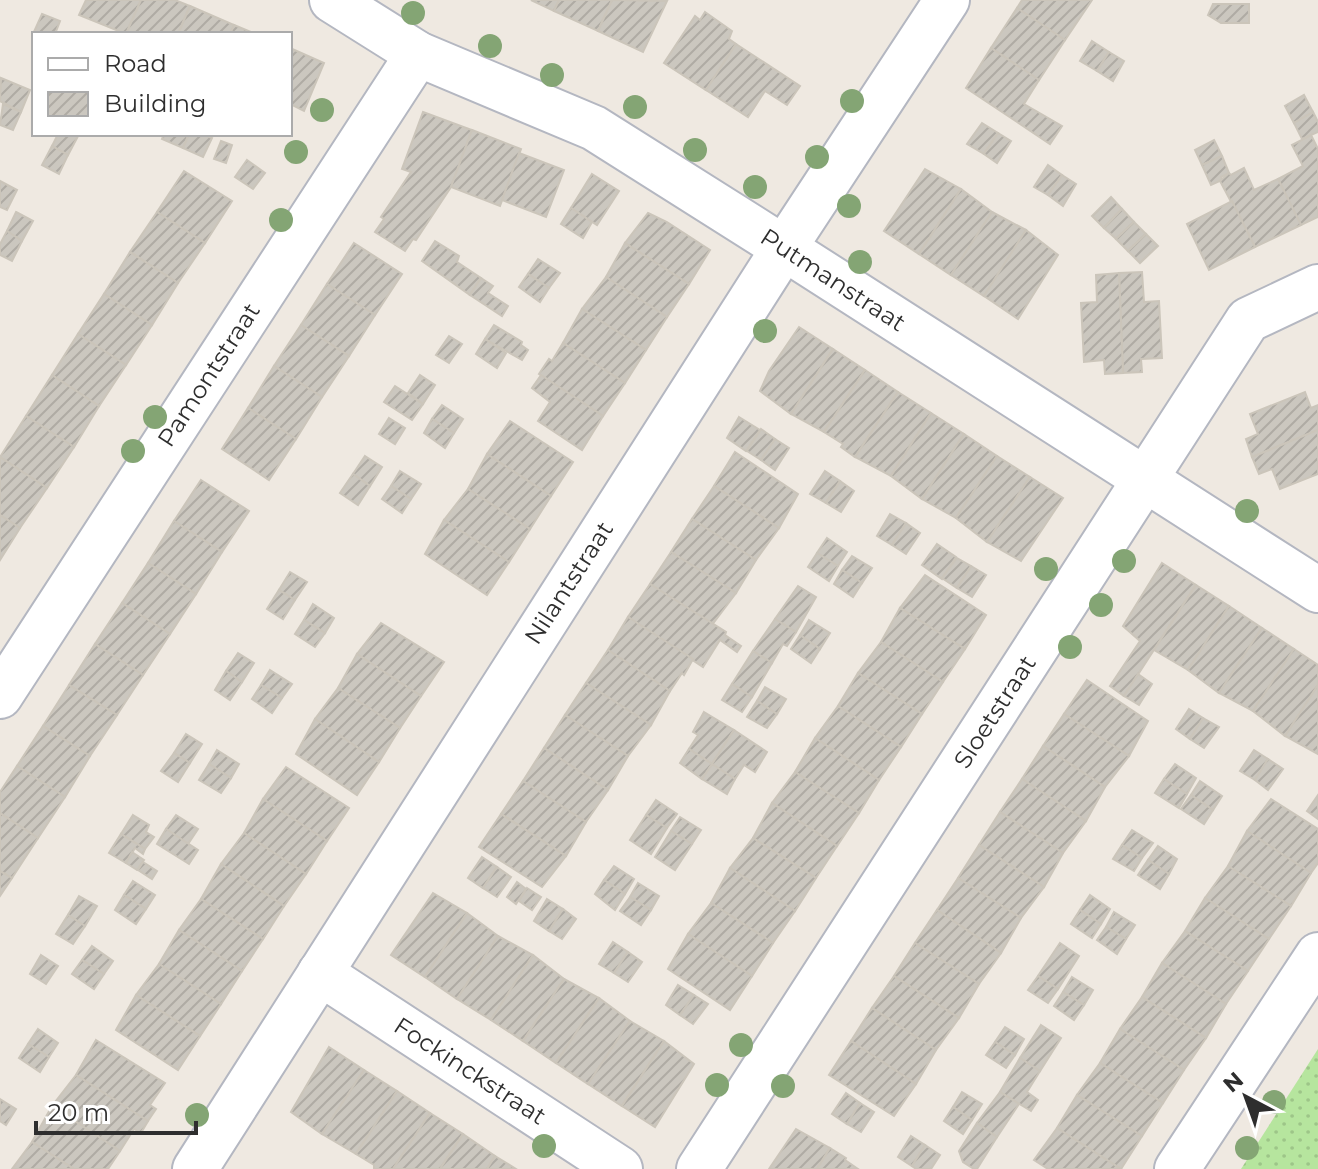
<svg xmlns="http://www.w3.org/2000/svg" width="1318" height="1169" viewBox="0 0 1318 1169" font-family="Montserrat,sans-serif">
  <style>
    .grass { fill: url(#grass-dots) }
    .building { fill: url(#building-hatch); stroke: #cbc5ba; stroke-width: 2 }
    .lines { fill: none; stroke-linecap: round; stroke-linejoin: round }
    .minor-casing { stroke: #b4b7c1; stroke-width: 48 }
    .minor { stroke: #fff; stroke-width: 44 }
    .tree { fill: #84a574 }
    .labels { text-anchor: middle; stroke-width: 7; stroke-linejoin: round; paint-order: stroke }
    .street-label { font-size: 24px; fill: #2e2e2e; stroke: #fff }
  </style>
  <defs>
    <pattern id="grass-dots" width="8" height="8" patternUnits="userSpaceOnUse" patternTransform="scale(2)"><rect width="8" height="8" fill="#b6e59e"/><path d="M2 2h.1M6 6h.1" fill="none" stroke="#9dc588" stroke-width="1.8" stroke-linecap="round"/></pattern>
    <pattern id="building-hatch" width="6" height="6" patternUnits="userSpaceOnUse" patternTransform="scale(2)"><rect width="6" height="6" fill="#cbc7bf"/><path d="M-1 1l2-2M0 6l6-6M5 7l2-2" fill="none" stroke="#afaba4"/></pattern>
  </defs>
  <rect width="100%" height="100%" fill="#efe9e1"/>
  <polygon class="grass" points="1318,1049 1318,1169 1241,1169"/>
  <g class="building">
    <polygon points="86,0 141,0 126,34 79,15"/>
    <polygon points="141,0 175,0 190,6 178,34 126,34"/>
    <polygon points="531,0 559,0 554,11"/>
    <polygon points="559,0 612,0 598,31 554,11"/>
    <polygon points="612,0 667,1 643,52 598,31"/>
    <polygon points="1022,0 1092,0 1065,40 1017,8"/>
    <polygon points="1213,4 1249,4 1249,23 1221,23 1208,15"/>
    <polygon points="190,6 234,25 230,34 178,34"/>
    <polygon points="1017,8 1065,40 1039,80 991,48"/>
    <polygon points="705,12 732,31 729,39 736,44 706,90 664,63 695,16 700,20"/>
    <polygon points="42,14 60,21 55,34 33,34"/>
    <polygon points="234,25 256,34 230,34"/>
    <polygon points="1092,41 1109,52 1097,71 1080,61"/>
    <polygon points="736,44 800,86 787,105 765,91 748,117 706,90"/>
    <polygon points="290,48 324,63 304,111 290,104"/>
    <polygon points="991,48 1039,80 1024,104 1062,126 1050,144 966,88"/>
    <polygon points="1109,52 1124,61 1113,81 1097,71"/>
    <polygon points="1,78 30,90 21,112 0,101"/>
    <polygon points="1304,95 1313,112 1294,123 1285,106"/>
    <polygon points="3,104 21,112 13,130 0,125"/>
    <polygon points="423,112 472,130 451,187 416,240 413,239 405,251 375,232 384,219 381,217 411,172 402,169"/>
    <polygon points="1313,112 1318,122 1318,132 1302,139 1294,123"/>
    <polygon points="982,123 998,133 984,154 967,144"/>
    <polygon points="472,130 521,149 500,206 451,187"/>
    <polygon points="998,133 1011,141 997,163 984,154"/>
    <polygon points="58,134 78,136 68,155 52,146"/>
    <polygon points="164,134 189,134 183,148 162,139"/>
    <polygon points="189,134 202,134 212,138 203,157 183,148"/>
    <polygon points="1311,135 1318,149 1318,217 1301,225 1278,179 1303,166 1292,145"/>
    <polygon points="1214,140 1222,156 1202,165 1195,150"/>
    <polygon points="221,141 232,145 226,163 214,159"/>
    <polygon points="52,146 68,155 59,174 42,165"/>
    <polygon points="519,153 564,170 546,217 502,200"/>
    <polygon points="1222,156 1229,173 1221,177 1222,180 1211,185 1202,165"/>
    <polygon points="247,160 265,173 253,189 235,177"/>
    <polygon points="1048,165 1062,175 1048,195 1034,187"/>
    <polygon points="1244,168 1254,190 1278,179 1301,225 1255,247 1220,181 1229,173 1231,175"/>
    <polygon points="925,169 961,189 919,254 884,231"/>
    <polygon points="184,171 232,201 205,243 157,212"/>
    <polygon points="592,174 619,191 597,225 571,208"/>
    <polygon points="1062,175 1076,184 1063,206 1048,195"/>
    <polygon points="0,181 17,190 7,210 0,207"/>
    <polygon points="961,189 992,212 951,275 919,254"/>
    <polygon points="1111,197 1122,209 1104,228 1092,216"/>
    <polygon points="1232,201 1255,247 1209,270 1187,224"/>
    <polygon points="571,208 592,222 583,238 561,224"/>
    <polygon points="1122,209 1134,222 1116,239 1104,228"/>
    <polygon points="16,212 33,221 22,241 7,231"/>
    <polygon points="157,212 205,243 178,283 130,252"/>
    <polygon points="992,212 1026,230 984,296 951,275"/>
    <polygon points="648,213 667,222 710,250 689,284 625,243"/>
    <polygon points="1134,222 1146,234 1128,251 1116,239"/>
    <polygon points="1026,230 1058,255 1018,319 984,296"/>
    <polygon points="7,231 22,241 12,261 0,255 0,244"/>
    <polygon points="1146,234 1158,246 1140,263 1128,251"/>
    <polygon points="435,241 459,256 457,262 481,278 470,295 422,261"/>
    <polygon points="354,243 402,274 375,315 327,284"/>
    <polygon points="625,243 689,284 667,317 606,277"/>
    <polygon points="130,252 178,283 152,325 104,294"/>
    <polygon points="538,259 560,273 549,288 528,274"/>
    <polygon points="1142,272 1144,302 1159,301 1162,358 1141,359 1142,372 1123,373 1119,273"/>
    <polygon points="1119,273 1123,373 1105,374 1104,360 1084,362 1081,303 1097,302 1096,275"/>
    <polygon points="528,274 549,288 540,302 519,287"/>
    <polygon points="606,277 667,317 646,350 582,309"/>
    <polygon points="481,278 493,286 488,293 508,306 502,316 470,295"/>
    <polygon points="327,284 375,315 349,356 301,325"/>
    <polygon points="104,294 152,325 126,365 78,334"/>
    <polygon points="582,309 646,350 625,383 563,343"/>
    <polygon points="301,325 349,356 322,397 274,366"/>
    <polygon points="494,325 522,342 521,345 528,350 522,360 485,339"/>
    <polygon points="799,327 833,349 791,414 760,391 769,371"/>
    <polygon points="78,334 126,365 99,406 52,375"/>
    <polygon points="449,336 462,344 449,363 436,355"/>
    <polygon points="485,339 506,353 497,368 476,354"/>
    <polygon points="563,343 625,383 603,416 539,374 549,359 552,361"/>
    <polygon points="833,349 865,370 824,432 791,414"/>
    <polygon points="274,366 322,397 296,439 248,408"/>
    <polygon points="865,370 898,392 855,457 841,447 843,444 824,432"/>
    <polygon points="52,375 99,406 74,447 26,416"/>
    <polygon points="420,375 435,385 423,404 408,393"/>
    <polygon points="541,375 603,416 582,450 538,421 550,402 532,388"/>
    <polygon points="395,386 423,404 412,420 384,402"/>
    <polygon points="898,392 931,413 891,476 855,457"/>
    <polygon points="1305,392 1311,408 1318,405 1318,430 1252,457 1246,439 1258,434 1250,414"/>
    <polygon points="442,405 463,419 454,433 432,419"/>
    <polygon points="248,408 296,439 269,480 222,449"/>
    <polygon points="931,413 964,434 922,499 891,476"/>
    <polygon points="26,416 74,447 47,488 0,457"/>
    <polygon points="739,417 760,430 746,451 727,438"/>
    <polygon points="389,418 405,428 395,444 379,434"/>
    <polygon points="432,419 454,433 445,448 424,433"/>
    <polygon points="510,421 573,462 551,496 487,454"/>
    <polygon points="761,429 775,439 761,460 747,451"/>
    <polygon points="1318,430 1318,474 1280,489 1272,469 1259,474 1252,457"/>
    <polygon points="964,434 997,456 956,518 922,499"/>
    <polygon points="775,439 789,448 775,470 761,460"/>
    <polygon points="735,452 798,494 779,528 714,486"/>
    <polygon points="487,454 551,496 530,529 468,489"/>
    <polygon points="365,456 382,467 370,486 353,474"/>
    <polygon points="997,456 1030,477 987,542 956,518"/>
    <polygon points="0,457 47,488 20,528 0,515"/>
    <polygon points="400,471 421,484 411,499 391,486"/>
    <polygon points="825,471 840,481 826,503 810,494"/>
    <polygon points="353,474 370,486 358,505 340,493"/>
    <polygon points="1030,477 1063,498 1021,561 987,542"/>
    <polygon points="201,480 249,511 222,552 174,521"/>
    <polygon points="840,481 854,491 841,512 826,503"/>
    <polygon points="391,486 411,499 402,513 382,499"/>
    <polygon points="714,486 779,528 756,560 692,519"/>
    <polygon points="468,489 530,529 509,562 444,520"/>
    <polygon points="890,514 906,523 892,545 877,536"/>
    <polygon points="0,515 20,528 0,560"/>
    <polygon points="692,519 756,560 736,593 671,552"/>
    <polygon points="444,520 509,562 487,595 425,554"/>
    <polygon points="174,521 222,552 196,594 148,563"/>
    <polygon points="906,523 920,533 906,554 892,545"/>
    <polygon points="827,538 847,552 838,566 817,553"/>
    <polygon points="937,544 956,557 942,579 922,565"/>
    <polygon points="671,552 736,593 712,625 650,584"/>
    <polygon points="817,553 838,566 829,581 808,567"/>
    <polygon points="852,556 872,568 862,583 842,570"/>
    <polygon points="957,558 971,566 957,588 942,578"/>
    <polygon points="148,563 196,594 170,634 122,603"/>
    <polygon points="1162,563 1196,585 1124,696 1110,686 1140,641 1123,626"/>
    <polygon points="971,566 986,575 972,597 957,588"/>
    <polygon points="842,570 862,583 853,597 834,584"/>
    <polygon points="290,572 307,582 295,600 279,590"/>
    <polygon points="925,575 986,615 965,649 900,608"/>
    <polygon points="650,584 726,632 725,635 741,646 737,652 720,640 703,667 628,617"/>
    <polygon points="1196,585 1229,606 1188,670 1154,650"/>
    <polygon points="798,586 816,597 796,632 775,619"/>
    <polygon points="279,590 295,600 283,619 267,609"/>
    <polygon points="122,603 170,634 143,675 95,644"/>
    <polygon points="313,604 334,618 325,633 304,620"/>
    <polygon points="1229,606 1262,628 1219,693 1188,670"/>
    <polygon points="900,608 965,649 943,682 881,642"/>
    <polygon points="628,617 693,659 684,675 682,673 670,691 608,650"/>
    <polygon points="775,619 796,632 787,646 783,644 772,663 753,651"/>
    <polygon points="304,620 325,633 315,647 295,634"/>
    <polygon points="809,620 830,633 820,649 800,635"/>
    <polygon points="381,623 444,662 421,696 357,654"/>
    <polygon points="1262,628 1294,649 1253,711 1219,693"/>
    <polygon points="800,635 820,649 811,663 791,649"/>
    <polygon points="881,642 943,682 922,714 858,673"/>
    <polygon points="95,644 143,675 117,715 69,685"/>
    <polygon points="1294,649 1318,665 1318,685 1285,736 1253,711"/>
    <polygon points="608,650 670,691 651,725 586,683"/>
    <polygon points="753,651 772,663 752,697 732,684"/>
    <polygon points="238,653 254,663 242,682 226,671"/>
    <polygon points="357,654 421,696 400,728 338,688"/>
    <polygon points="270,670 292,684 282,698 261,685"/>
    <polygon points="226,671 242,682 230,700 215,690"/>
    <polygon points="858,673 922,714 901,747 838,706"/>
    <polygon points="1138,674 1152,684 1139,705 1124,696"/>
    <polygon points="1087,680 1148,721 1129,756 1064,714"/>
    <polygon points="586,683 651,725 628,756 565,715"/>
    <polygon points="732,684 752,697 742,712 722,700"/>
    <polygon points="69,685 117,715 90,756 43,726"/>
    <polygon points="261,685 282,698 272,713 252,699"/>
    <polygon points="1318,685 1318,754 1285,736"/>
    <polygon points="765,687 786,699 777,714 757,701"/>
    <polygon points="338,688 400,728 379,762 315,719"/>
    <polygon points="757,701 777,714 767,728 747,717"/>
    <polygon points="838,706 901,747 879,780 815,738"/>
    <polygon points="1189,709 1203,718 1190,739 1176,729"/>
    <polygon points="704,712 734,730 712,764 689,749 698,735 693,732"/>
    <polygon points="1064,714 1129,756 1105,787 1043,746"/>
    <polygon points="565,715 628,756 608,790 544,748"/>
    <polygon points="1203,718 1219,727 1204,748 1190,739"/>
    <polygon points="315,719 379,762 357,795 296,754"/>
    <polygon points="43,726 90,756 65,797 17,766"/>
    <polygon points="734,730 767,752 755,772 744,765 735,779 712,764"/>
    <polygon points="186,734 202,744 190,763 174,753"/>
    <polygon points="815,738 879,780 859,813 795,772"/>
    <polygon points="1043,746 1105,787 1086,821 1022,779"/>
    <polygon points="544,748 608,790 586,822 523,781"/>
    <polygon points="689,749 712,764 702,779 680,763"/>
    <polygon points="217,750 239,764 231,778 209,764"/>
    <polygon points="1254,750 1268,759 1255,780 1240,771"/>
    <polygon points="174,753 190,763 178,782 161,771"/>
    <polygon points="1268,759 1283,769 1268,790 1255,780"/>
    <polygon points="209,764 231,778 221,793 199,780"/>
    <polygon points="712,764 735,779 727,794 702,779"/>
    <polygon points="1175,764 1196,778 1187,794 1164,779"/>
    <polygon points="17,766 65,797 38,838 0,813 0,792"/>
    <polygon points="286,767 349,808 327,841 263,799"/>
    <polygon points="795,772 859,813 837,846 772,803"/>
    <polygon points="1022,779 1086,821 1063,853 1000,812"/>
    <polygon points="1164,779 1187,794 1179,808 1155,793"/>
    <polygon points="523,781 586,822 566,856 501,814"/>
    <polygon points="1200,781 1222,796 1213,810 1191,795"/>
    <polygon points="1191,795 1213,810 1204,824 1181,809"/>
    <polygon points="1318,795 1318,819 1307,811"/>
    <polygon points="263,799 327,841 306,874 244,833"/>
    <polygon points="1271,799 1318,829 1318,863 1311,873 1247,831"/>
    <polygon points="656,800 677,814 667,828 646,815"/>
    <polygon points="772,803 837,846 816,878 753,838"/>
    <polygon points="1000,812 1063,853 1044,887 979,845"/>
    <polygon points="0,813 38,838 12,878 0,871"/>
    <polygon points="501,814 566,856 542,887 479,847"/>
    <polygon points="133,815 149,825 146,832 154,837 145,849 121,834"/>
    <polygon points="176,815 198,829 188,844 166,829"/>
    <polygon points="646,815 667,828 651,854 630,840"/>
    <polygon points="680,817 701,830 692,844 671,831"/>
    <polygon points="166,829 198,850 189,864 157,844"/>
    <polygon points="1132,830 1153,843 1142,858 1122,845"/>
    <polygon points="671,831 692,844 675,870 655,857"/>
    <polygon points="1247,831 1311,873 1291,906 1228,866"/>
    <polygon points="244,833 306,874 284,906 221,864"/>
    <polygon points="121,834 145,849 143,854 135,848 126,863 109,853"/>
    <polygon points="753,838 816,878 795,911 730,868"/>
    <polygon points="979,845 1044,887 1021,918 958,878"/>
    <polygon points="1122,845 1142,858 1134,871 1113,859"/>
    <polygon points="1158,846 1177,859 1169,874 1148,860"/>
    <polygon points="132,852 144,860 137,870 126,863"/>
    <polygon points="482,857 497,867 483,888 468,878"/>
    <polygon points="1148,860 1169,874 1160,889 1138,875"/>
    <polygon points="143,862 157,871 152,879 138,870"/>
    <polygon points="221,864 284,906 263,939 201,899"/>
    <polygon points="614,866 634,879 625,894 604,880"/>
    <polygon points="1228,866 1291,906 1269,939 1205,898"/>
    <polygon points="497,867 511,877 497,897 483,888"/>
    <polygon points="730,868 795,911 773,943 711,903"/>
    <polygon points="0,871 12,878 0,896"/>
    <polygon points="958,878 1021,918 1001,953 937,910"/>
    <polygon points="604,880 625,894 615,910 595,894"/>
    <polygon points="133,881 155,895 146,909 124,895"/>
    <polygon points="517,882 526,889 516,904 507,897"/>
    <polygon points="638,883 659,896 651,910 630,897"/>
    <polygon points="527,888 541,897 532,910 519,901"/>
    <polygon points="433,893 467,913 425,977 391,955"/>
    <polygon points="124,895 146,909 136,924 115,910"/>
    <polygon points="1090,895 1110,909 1101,924 1080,910"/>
    <polygon points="79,896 97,906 85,926 68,915"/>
    <polygon points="630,897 651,910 641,925 620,911"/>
    <polygon points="1205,898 1269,939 1248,971 1185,931"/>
    <polygon points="201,899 263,939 242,971 179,930"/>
    <polygon points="547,899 563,909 549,931 534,921"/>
    <polygon points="711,903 773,943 752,976 688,934"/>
    <polygon points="563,909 576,919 562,939 549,931"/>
    <polygon points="937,910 1001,953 979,984 915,943"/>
    <polygon points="1080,910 1101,924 1092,938 1071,924"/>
    <polygon points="1114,912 1135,925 1126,939 1106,927"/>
    <polygon points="467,913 498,936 457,999 425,977"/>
    <polygon points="68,915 85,926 73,944 56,934"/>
    <polygon points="1106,927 1126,939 1117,954 1097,940"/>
    <polygon points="179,930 242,971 221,1004 159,964"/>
    <polygon points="1185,931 1248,971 1226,1004 1162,963"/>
    <polygon points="688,934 752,976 730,1010 668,969"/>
    <polygon points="498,936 533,955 491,1020 457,999"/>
    <polygon points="613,942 628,952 614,973 599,964"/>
    <polygon points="915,943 979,984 959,1018 894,976"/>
    <polygon points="1060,943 1079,956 1058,989 1038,976"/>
    <polygon points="92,946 113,961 104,974 82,960"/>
    <polygon points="628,952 642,962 628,982 614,973"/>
    <polygon points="41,955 58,966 46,984 30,974"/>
    <polygon points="533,955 564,979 523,1041 491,1020"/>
    <polygon points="82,960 104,974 94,989 72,974"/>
    <polygon points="1162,963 1226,1004 1206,1038 1142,997"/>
    <polygon points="159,964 221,1004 200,1036 136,995"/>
    <polygon points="894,976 959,1018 936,1050 872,1008"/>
    <polygon points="1038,976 1058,989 1048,1003 1028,990"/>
    <polygon points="1072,977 1093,990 1084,1005 1063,992"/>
    <polygon points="564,979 599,998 556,1063 523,1041"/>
    <polygon points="678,985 694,995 680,1015 666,1005"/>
    <polygon points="1063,992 1084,1005 1074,1020 1054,1006"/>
    <polygon points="136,995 200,1036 178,1070 116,1030"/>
    <polygon points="694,995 708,1004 693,1024 680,1015"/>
    <polygon points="1142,997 1206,1038 1184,1070 1120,1029"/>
    <polygon points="599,998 630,1021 588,1084 556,1063"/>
    <polygon points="872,1008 936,1050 916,1084 851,1041"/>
    <polygon points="630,1021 664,1041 622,1106 588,1084"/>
    <polygon points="1041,1025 1061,1038 1040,1071 1020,1058"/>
    <polygon points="1005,1027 1024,1039 1015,1055 995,1042"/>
    <polygon points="38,1029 58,1043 49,1057 28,1044"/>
    <polygon points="1120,1029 1184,1070 1163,1103 1100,1063"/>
    <polygon points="96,1040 165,1083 150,1105 156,1109 148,1121 76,1075"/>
    <polygon points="664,1041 694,1064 655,1127 622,1106"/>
    <polygon points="851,1041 916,1084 894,1116 829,1075"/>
    <polygon points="995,1042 1015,1055 1006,1068 986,1055"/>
    <polygon points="28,1044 49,1057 40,1072 19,1058"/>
    <polygon points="329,1047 364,1070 322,1134 291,1112"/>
    <polygon points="1020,1058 1040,1071 1027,1092 1038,1100 1031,1111 1000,1092"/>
    <polygon points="1100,1063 1163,1103 1142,1136 1077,1095"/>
    <polygon points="364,1070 397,1091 356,1154 322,1134"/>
    <polygon points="76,1075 148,1121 141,1133 134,1129 120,1151 52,1106"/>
    <polygon points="397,1091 430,1113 393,1169 374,1169 374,1165 356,1154"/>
    <polygon points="962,1092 982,1104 972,1120 953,1107"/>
    <polygon points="1000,1092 1019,1104 997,1137 977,1123"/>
    <polygon points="846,1093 860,1103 847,1124 832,1114"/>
    <polygon points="1077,1095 1142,1136 1121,1169 1057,1128"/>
    <polygon points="0,1099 16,1109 6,1125 0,1121"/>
    <polygon points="860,1103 874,1112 861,1132 847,1124"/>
    <polygon points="52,1106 120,1151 108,1169 74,1169 32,1142"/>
    <polygon points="953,1107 972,1120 963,1134 944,1121"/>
    <polygon points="430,1113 463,1134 440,1169 393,1169"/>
    <polygon points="977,1123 997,1137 977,1169 974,1169 963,1162 959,1151"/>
    <polygon points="1057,1128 1121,1169 1048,1169 1034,1160"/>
    <polygon points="796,1129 830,1148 817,1169 769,1169"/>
    <polygon points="463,1134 495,1156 487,1169 440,1169"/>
    <polygon points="911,1136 925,1145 912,1166 898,1157"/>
    <polygon points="32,1142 74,1169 12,1169"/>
    <polygon points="925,1145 940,1155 931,1169 916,1169 912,1166"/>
    <polygon points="830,1148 846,1158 845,1160 858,1169 817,1169"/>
    <polygon points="495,1156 516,1169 487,1169"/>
  </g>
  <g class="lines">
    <defs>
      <g id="minor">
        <polyline points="332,0 418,54 594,128 784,248 1318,590"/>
        <polyline points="0,696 418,54"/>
        <polyline points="320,973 620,1169"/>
        <polyline points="195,1169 784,248 947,0"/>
        <polyline points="699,1169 1248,320 1318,287"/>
        <polyline points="1177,1169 1318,955"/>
      </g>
    </defs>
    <use href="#minor" class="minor-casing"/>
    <use href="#minor" class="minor"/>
  </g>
  <g class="tree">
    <circle cx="413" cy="13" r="12"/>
    <circle cx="490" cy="46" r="12"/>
    <circle cx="552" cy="75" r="12"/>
    <circle cx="852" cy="101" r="12"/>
    <circle cx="635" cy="107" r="12"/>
    <circle cx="322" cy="110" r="12"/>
    <circle cx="695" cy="150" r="12"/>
    <circle cx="296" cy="152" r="12"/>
    <circle cx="817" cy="157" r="12"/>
    <circle cx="755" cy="187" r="12"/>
    <circle cx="849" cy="206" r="12"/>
    <circle cx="281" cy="220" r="12"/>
    <circle cx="860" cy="262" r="12"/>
    <circle cx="765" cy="331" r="12"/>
    <circle cx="155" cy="417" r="12"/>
    <circle cx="133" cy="451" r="12"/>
    <circle cx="1247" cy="511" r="12"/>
    <circle cx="1124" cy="561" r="12"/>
    <circle cx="1046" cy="569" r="12"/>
    <circle cx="1101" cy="605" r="12"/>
    <circle cx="1070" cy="647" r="12"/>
    <circle cx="741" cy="1045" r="12"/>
    <circle cx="717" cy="1085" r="12"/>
    <circle cx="783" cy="1086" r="12"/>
    <circle cx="1274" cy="1102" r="12"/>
    <circle cx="197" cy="1115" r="12"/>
    <circle cx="544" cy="1146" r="12"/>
    <circle cx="1247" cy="1148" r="12"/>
  </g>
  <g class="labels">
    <g class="street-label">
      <text transform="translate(833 280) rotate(33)" y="8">Putmanstraat</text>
      <text transform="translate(209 375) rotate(-57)" y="8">Pamontstraat</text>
      <text transform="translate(569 583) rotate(-57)" y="8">Nilantstraat</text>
      <text transform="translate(995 712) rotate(-57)" y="8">Sloetstraat</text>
      <text transform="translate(470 1071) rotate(33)" y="8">Fockinckstraat</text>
    </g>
  </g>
  <rect x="32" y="32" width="260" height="104" fill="#ffffff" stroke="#ababab" stroke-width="2"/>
  <rect x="48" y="58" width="40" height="12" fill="#ffffff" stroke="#ababab" stroke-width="2"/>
  <text x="104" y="72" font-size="24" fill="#2e2e2e">Road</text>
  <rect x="48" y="92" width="40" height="24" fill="url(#building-hatch)" stroke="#ababab" stroke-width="2"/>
  <text x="104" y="112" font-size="24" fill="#2e2e2e">Building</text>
  <g transform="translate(1246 1097) rotate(319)" stroke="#ffffff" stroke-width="6" paint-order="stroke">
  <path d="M0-6L14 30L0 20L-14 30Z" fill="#2e2e2e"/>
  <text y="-12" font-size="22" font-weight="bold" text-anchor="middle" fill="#2e2e2e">N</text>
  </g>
  <path d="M36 1121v12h160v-12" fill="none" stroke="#2e2e2e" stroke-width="4"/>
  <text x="48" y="1121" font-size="24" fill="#2e2e2e" stroke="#ffffff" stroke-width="6" paint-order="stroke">20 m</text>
</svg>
